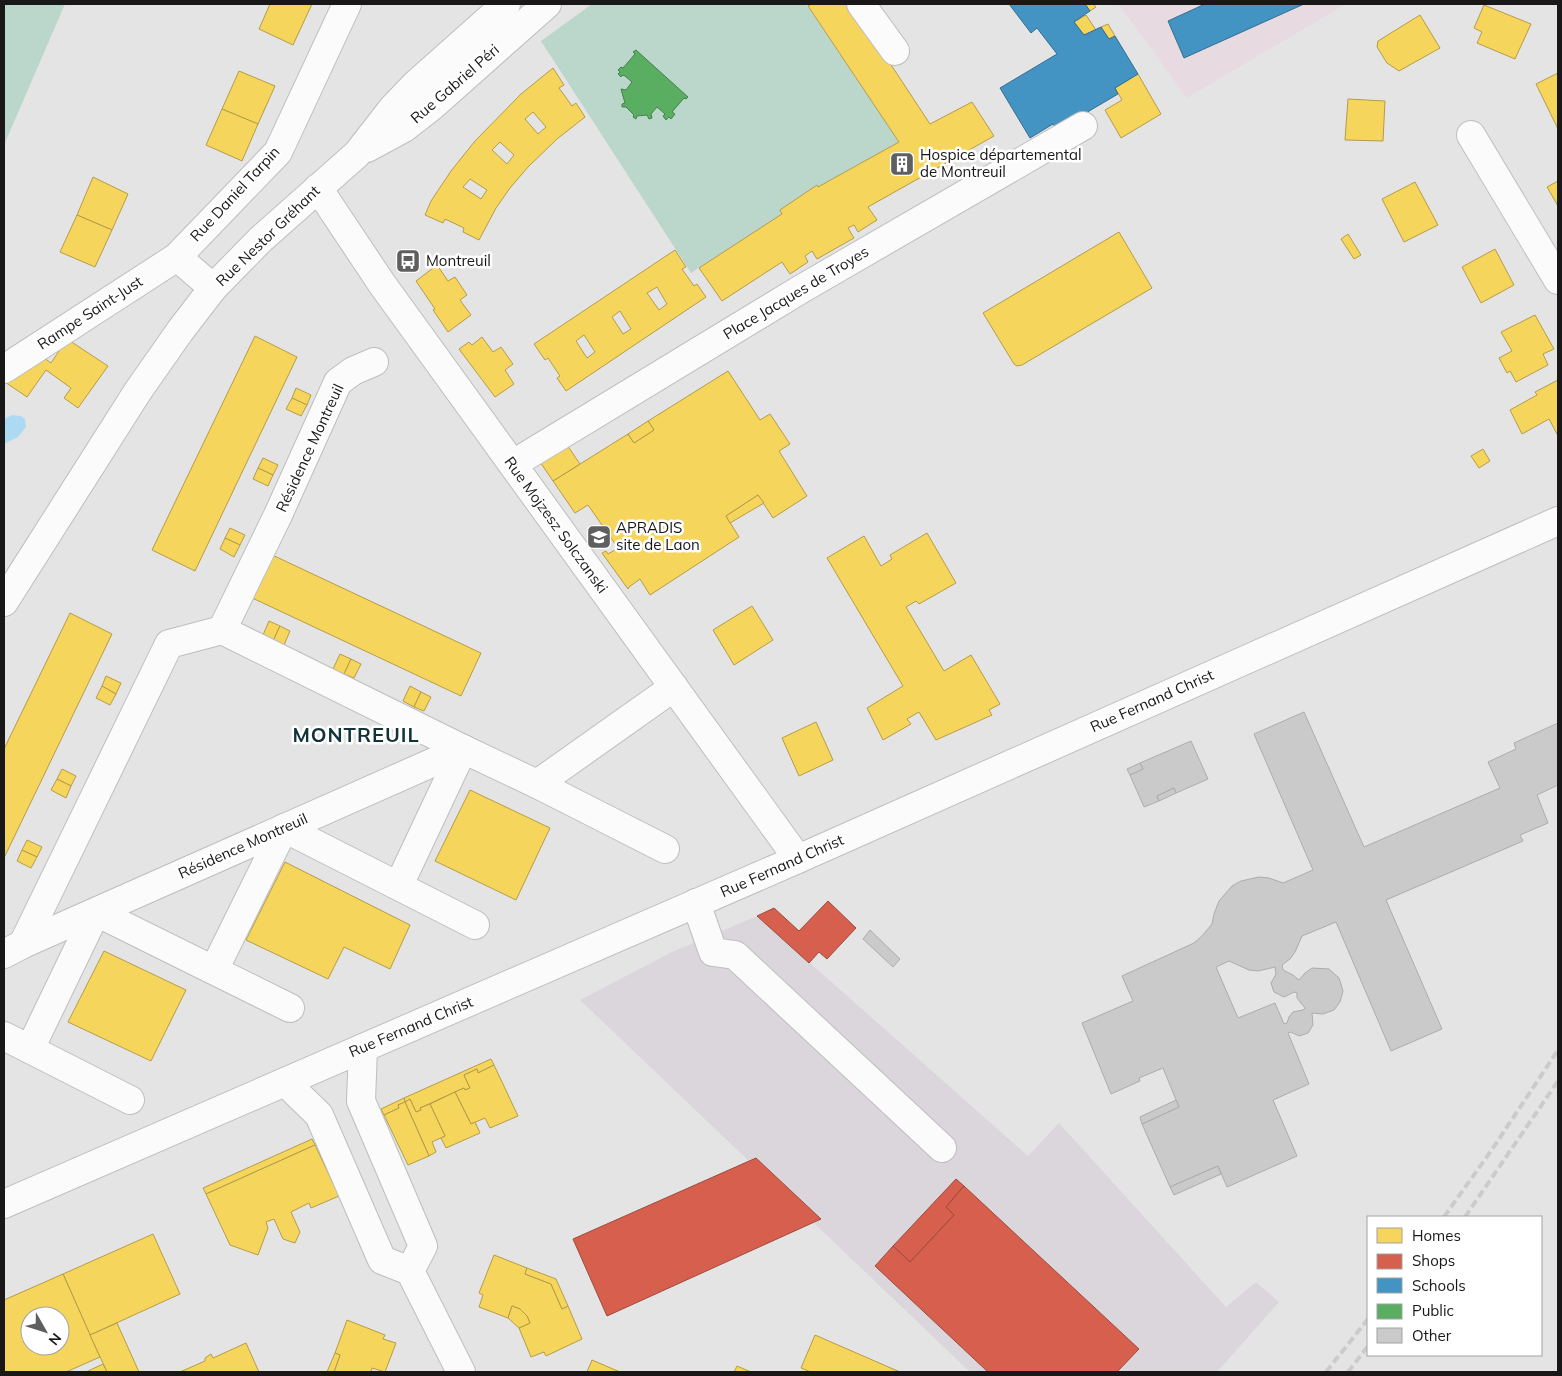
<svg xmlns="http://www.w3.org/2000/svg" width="1562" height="1376" viewBox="0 0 1562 1376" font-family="Mulish,sans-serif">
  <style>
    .built { fill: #dbd6db }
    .education { fill: #e8dae1 }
    .green { fill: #bbd6ca }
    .water { fill: #aed9f2 }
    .homes { fill: #f6d55c; stroke: #b49c48; fill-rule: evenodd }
    .shops { fill: #d6604d; stroke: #9d4a3d }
    .schools { fill: #4393c3; stroke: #366e90 }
    .public { fill: #5aae61; stroke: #46814b }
    .building { fill: #cacaca; stroke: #acacac; fill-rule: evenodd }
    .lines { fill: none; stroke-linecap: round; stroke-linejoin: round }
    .minor-casing { stroke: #bebebe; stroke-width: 30 }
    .major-casing { stroke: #bebebe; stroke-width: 30 }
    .minor { stroke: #fbfbfb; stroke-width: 28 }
    .major { stroke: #fbfbfb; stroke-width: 28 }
    .rail { stroke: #cccbcc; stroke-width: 4; stroke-dasharray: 8 4; stroke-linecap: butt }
    .labels { text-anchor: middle; stroke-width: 5; stroke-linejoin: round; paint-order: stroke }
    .street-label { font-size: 15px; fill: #191718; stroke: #fff }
    .poi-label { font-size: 15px; fill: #191718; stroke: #fff; text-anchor: start }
    .district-label { font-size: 20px; font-weight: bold; letter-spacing: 1px; fill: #12333a; stroke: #fff }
  </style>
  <rect width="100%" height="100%" fill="#e5e4e5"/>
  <polygon class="built" points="757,916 1028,1156 1059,1123 1226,1307 1256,1282 1279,1302 1217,1372 970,1372 580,1000 672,952"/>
  <polygon class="education" points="1118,4 1346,4 1187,98"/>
  <g class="green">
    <polygon points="4,4 65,4 4,145"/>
    <polygon points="592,4 806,4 899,142 818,187 817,185 780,210 782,214 691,273 541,41"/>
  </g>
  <polygon class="water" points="12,415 21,416 25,419 26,427 18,437 4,444 4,419"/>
  <g class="homes">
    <polygon points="270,4 312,4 293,45 259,29"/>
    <polygon points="812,4 851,4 930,124 972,102 994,136 868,207 877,220 858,232 854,225 848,228 854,238 817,259 812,251 805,256 808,262 790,274 782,262 722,301 699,268 782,214 780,210 817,185 818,187 899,142 808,6"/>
    <polygon points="1085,4 1093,4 1096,7 1090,11"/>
    <polygon points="1484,5 1531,24 1515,59 1477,43 1482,32 1474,28"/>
    <polygon points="1086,15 1096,30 1084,35 1074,22"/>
    <polygon points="1420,15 1440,48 1399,71 1387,63 1377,47 1378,41"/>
    <polygon points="1108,24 1115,36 1109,39 1101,27"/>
    <path d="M553 68 564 85 559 88 572 106 576 103 585 117 557 139 528 167 510 188 496 208 479 240 463 232 464 228 445 219 443 223 425 215 431 201 451 171 475 141 521 94ZM533 112 546 127 538 134 525 119ZM500 142 514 155 507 164 492 150ZM470 179 487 190 481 199 463 187Z"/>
    <polygon points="239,71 275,86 258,124 222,109"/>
    <polygon points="1558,73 1558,129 1536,84"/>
    <polygon points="1138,74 1161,114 1121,138 1105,110 1122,100 1115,88"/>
    <polygon points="1348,99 1385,101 1383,141 1345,140"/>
    <polygon points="222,109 258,124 242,161 206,145"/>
    <polygon points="93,177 128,194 112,230 77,215"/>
    <polygon points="1558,181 1558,206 1547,187"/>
    <polygon points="1415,182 1438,225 1404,242 1382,199"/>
    <polygon points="77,215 112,230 95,267 60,252"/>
    <polygon points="1119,232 1152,288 1022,365 1017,366 1014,364 983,313"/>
    <polygon points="1348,234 1361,255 1354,259 1341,239"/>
    <polygon points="1495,249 1514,285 1481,303 1462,267"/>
    <path d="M675 250 686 267 682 269 694 286 697 284 706 297 566 391 557 378 560 376 548 358 545 360 534 344ZM657 287 667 304 659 310 647 293ZM620 311 631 329 623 334 612 317ZM584 335 595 352 587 358 576 341Z"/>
    <polygon points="437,265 448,281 455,277 467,295 460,300 471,315 448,332 433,310 435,309 416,281"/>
    <polygon points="1535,315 1554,349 1543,354 1548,365 1516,382 1510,371 1507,373 1499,358 1512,351 1501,332"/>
    <polygon points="255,336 297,357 195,571 152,550"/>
    <polygon points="482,337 493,352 501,347 513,364 505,370 514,384 495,397 459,349 469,342 472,345"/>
    <polygon points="67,339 108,366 78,408 64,398 71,388 46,370 27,397 5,382 39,354 51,363"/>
    <polygon points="728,371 760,420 770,414 790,444 779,451 807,496 773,518 758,495 726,516 739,537 650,595 640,579 629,587 628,589 602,553 606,551 608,554 618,548 588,505 575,513 553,481 628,434 634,443 654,430 648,421"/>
    <polygon points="1558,380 1558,436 1549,419 1522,434 1510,410 1537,395 1535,392"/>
    <polygon points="296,388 311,395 307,405 292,398"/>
    <polygon points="292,398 307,405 301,416 286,409"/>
    <polygon points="648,421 654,430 634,443 628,434"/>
    <polygon points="567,445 580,464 553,481 538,459"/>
    <polygon points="1483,449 1490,461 1479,468 1471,456"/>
    <polygon points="263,458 278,465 273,475 258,468"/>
    <polygon points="258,468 273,475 268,486 253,479"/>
    <polygon points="758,495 764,503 730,523 726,516"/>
    <polygon points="230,528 245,535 240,545 225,538"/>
    <polygon points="927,533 956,583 919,604 916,601 906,607 944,671 971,655 1000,704 989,710 992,715 936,740 919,712 907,719 911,724 883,740 867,708 903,686 827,558 864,536 881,566 892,559 890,555"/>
    <polygon points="225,538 240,545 234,557 220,549"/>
    <polygon points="268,553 481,653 461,696 248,596"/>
    <polygon points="752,606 773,640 734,665 713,630"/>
    <polygon points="70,613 112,634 4,858 4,749"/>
    <polygon points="269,621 280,626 273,641 263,635"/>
    <polygon points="280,626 290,631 284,645 273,641"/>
    <polygon points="340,654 351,659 344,674 333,669"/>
    <polygon points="351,659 361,664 354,678 344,674"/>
    <polygon points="106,676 121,683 116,694 102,686"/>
    <polygon points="102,686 116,694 110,705 96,698"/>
    <polygon points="410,686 421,692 414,707 403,701"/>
    <polygon points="421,692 431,697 424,711 414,707"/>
    <polygon points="816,722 833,760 799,776 782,738"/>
    <polygon points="62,769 76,776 71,786 57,779"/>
    <polygon points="57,779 71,786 66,798 51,790"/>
    <polygon points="470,790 550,828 516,900 435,861"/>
    <polygon points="27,840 42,847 37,857 22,850"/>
    <polygon points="22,850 37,857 31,868 17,861"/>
    <polygon points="285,862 410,925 390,969 344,947 328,979 246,940"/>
    <polygon points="104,951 186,990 151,1061 68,1022"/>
    <polygon points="491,1059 494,1065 478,1073 477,1069 464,1075 470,1088 465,1090 464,1088 420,1108 421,1110 416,1112 410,1099 405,1102 404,1098"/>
    <polygon points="494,1065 518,1116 490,1128 485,1118 471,1124 455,1092 464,1088 465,1090 470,1088 464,1075 477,1069 478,1073"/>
    <polygon points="455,1092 471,1124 475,1122 480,1133 446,1148 441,1138 445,1136 430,1104"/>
    <polygon points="404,1098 405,1102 398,1105 399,1108 384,1115 381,1109"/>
    <polygon points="410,1099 416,1112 421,1110 420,1108 430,1104 445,1136 432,1142 436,1152 429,1156 405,1102"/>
    <polygon points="405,1102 429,1156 408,1165 384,1115 399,1108 398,1105"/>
    <polygon points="312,1139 315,1145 206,1194 203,1188"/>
    <polygon points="315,1145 339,1196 311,1208 309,1203 291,1212 300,1232 295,1243 283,1239 274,1219 266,1222 268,1228 258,1255 230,1245 206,1194"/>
    <polygon points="153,1234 180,1294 90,1335 63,1274"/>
    <polygon points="494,1255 527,1268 525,1274 551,1284 562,1309 568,1306 582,1339 546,1356 544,1352 531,1357 519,1328 530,1323 527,1316 520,1309 512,1306 508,1318 479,1307 483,1295 479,1293"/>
    <polygon points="527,1268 556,1279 568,1306 562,1309 551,1284 525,1274"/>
    <path d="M63 1274 100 1357 66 1372H4V1300ZM30 1316H60V1346H30Z"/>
    <polygon points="512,1306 520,1309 527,1316 530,1323 519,1328 508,1318"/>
    <polygon points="347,1320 385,1335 383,1339 396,1343 385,1372 372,1368 371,1372 334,1372 340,1355 335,1353"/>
    <polygon points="117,1323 139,1372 107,1372 90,1335"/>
    <polygon points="815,1335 900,1372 811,1372 801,1368"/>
    <polygon points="246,1343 259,1372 180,1372 205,1361 205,1358 211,1354 213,1358"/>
    <polygon points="335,1353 340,1355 334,1372 327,1372"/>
    <polygon points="592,1360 620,1372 587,1372"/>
    <polygon points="103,1364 107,1372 86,1372"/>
    <polygon points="737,1366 751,1372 734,1372"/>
  </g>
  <g class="shops">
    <polygon points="828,901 856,928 827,959 819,952 809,963 757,916 774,908 799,931"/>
    <polygon points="756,1158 821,1219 607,1316 573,1239"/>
    <polygon points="956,1179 964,1186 946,1207 954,1215 910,1262 893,1246"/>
    <polygon points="964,1186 1139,1349 1117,1372 988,1372 875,1266 893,1246 910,1262 954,1215 946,1207"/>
  </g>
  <g class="schools">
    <polygon points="1009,4 1085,4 1090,11 1074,22 1084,35 1101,27 1109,39 1115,36 1138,74 1115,88 1118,94 1057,130 1053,124 1030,138 1000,88 1057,54 1037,28 1031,33"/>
    <polygon points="1205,4 1304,4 1184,58 1168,21"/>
  </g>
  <polygon class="public" points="636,50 688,97 686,99 684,98 672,112 675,114 671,119 669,117 666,120 663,116 665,114 657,107 651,114 652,118 649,119 647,115 637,116 636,119 633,117 634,115 626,107 622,107 622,104 625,103 621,89 626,90 632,82 625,76 622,75 621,77 618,74 620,72 618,70 621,67 623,68 635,54 633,52"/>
  <g class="building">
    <path d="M1304 712 1364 847 1500 788 1488 762 1516 749 1514 743 1558 723V785L1537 795 1548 823 1520 835 1523 841 1386 900 1442 1029 1391 1051 1336 922 1302 936 1295 952 1290 959 1282 965 1283 970 1293 975 1299 980 1305 973 1312 968 1329 969 1339 978 1343 991 1340 1002 1334 1010 1323 1014 1312 1013 1313 1025 1308 1033 1299 1036 1291 1032 1288 1033 1309 1084 1273 1100 1297 1156 1227 1187 1218 1166 1170 1187 1142 1124 1179 1107 1163 1068 1139 1078 1140 1081 1111 1094 1082 1023 1133 1001 1122 976 1194 943 1202 936 1212 924 1214 914 1219 901 1232 886 1241 881 1259 877 1269 878 1283 883 1313 870 1254 734ZM1229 961 1249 970 1258 971 1275 967 1276 974 1271 983 1274 992 1284 997 1294 992 1297 993V998L1305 1008 1303 1010 1293 1012 1289 1017 1287 1023 1284 1024 1275 1003 1238 1018 1216 967Z"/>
    <polygon points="1191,741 1208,779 1176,793 1174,788 1157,796 1159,801 1144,807 1130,775 1143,769 1140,763"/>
    <polygon points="1140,763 1143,769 1130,775 1127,769"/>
    <polygon points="1174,788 1176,793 1159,801 1157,796"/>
    <polygon points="870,930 900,959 893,967 863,939"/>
    <polygon points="1176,1100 1179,1107 1142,1124 1140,1117"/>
    <polygon points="1218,1166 1221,1174 1174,1195 1170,1187"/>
  </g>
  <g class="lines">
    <defs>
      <g id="minor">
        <polyline points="861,4 895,51"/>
        <polyline points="1471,135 1558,280"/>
        <polyline points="318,188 382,284 798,859"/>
        <polyline points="177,257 213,288"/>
        <polyline points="4,369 177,257 278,152 347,4"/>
        <polyline points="513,464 803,288 1083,126"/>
        <polyline points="222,630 278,515 338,382 353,371 374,362"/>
        <polyline points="537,784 674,687"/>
        <polyline points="399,885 463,749"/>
        <polyline points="696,903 713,952 735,955 942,1148"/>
        <polyline points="23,944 463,749"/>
        <polyline points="4,954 23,944 169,644 222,630 463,749 537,784 665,849"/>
        <polyline points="214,970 284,828 475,925"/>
        <polyline points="4,1036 130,1100"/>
        <polyline points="363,1048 361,1101 423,1246 410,1271"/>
        <polyline points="30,1049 96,912 290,1008"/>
        <polyline points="285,1082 319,1115 382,1260 410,1271 461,1372"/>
      </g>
      <g id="major">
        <polyline points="367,148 404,128 431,107 547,4"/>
        <polyline points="4,602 138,391 180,331 213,288 260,240 357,154 392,109 416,84 506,4"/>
        <polyline points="4,1204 798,859 1558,521"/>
      </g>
    </defs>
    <use href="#minor" class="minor-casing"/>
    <use href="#major" class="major-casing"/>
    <use href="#minor" class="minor"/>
    <use href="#major" class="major"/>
    <g class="rail">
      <polyline points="1444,1217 1493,1148 1558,1050"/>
      <polyline points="1465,1217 1558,1081"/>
      <polyline points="1326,1372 1368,1319"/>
      <polyline points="1348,1372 1368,1346"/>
    </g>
  </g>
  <defs>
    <symbol id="building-square" viewBox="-11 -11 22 22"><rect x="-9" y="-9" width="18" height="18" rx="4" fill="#605f60" stroke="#fff"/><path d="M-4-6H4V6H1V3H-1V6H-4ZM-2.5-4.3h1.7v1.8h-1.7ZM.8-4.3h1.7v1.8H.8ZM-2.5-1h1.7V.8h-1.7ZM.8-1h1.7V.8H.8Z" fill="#fff"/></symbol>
    <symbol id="bus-square" viewBox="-11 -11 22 22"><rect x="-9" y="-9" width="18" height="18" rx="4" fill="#605f60" stroke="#fff"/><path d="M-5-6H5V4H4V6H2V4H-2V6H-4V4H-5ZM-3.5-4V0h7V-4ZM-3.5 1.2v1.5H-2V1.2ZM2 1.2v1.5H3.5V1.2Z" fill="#fff"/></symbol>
    <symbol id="university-square" viewBox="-11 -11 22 22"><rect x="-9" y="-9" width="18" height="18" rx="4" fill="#605f60" stroke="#fff"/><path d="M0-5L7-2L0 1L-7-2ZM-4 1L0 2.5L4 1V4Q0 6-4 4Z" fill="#fff"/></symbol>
  </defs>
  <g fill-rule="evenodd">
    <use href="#building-square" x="888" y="150" width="28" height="28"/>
    <use href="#bus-square" x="394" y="247" width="28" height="28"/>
    <use href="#university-square" x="585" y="523" width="28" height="28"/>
  </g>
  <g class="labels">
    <g class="street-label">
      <text transform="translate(455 84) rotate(-41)" y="5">Rue Gabriel Péri</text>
      <text transform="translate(235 194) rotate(-47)" y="5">Rue Daniel Tarpin</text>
      <text transform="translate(268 236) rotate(-44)" y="5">Rue Nestor Gréhant</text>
      <text transform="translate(796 293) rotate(-31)" y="5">Place Jacques de Troyes</text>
      <text transform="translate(90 313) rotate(-33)" y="5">Rampe Saint-Just</text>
      <text transform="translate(310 448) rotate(-65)" y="5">Résidence Montreuil</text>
      <text transform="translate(556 525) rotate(54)" y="5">Rue Mojzesz Solczanski</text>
      <text transform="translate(1152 701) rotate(-24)" y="5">Rue Fernand Christ</text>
      <text transform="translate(243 846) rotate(-24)" y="5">Résidence Montreuil</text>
      <text transform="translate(782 866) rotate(-24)" y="5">Rue Fernand Christ</text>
      <text transform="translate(411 1027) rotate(-23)" y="5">Rue Fernand Christ</text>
    </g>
    <g class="poi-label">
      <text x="920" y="160">Hospice départemental<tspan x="920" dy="17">de Montreuil</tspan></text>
      <text x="426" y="266">Montreuil</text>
      <text x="616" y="533">APRADIS<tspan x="616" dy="17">site de Laon</tspan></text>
    </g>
    <g class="district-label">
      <text x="356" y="742">MONTREUIL</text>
    </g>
  </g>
  <rect width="1562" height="1376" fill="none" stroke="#191718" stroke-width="10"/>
  <rect x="1367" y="1216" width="175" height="140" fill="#ffffff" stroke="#a3a2a3"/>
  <rect x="1377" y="1228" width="25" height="15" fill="#f6d55c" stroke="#a3a2a3"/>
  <text x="1412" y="1241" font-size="15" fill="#191718">Homes</text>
  <rect x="1377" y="1254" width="25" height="15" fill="#d6604d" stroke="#a3a2a3"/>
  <text x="1412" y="1266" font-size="15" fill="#191718">Shops</text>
  <rect x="1377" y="1278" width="25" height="15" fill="#4393c3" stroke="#a3a2a3"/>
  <text x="1412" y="1291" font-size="15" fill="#191718">Schools</text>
  <rect x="1377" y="1304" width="25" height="15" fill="#5aae61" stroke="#a3a2a3"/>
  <text x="1412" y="1316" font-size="15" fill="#191718">Public</text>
  <rect x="1377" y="1328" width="25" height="15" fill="#cacaca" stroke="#a3a2a3"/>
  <text x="1412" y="1341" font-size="15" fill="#191718">Other</text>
  <g transform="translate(45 1331) rotate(129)"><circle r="24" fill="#ffffff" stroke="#a3a2a3"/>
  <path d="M0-4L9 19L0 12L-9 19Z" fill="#605f60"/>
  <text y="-8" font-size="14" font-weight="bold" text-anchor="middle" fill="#191718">N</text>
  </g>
</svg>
